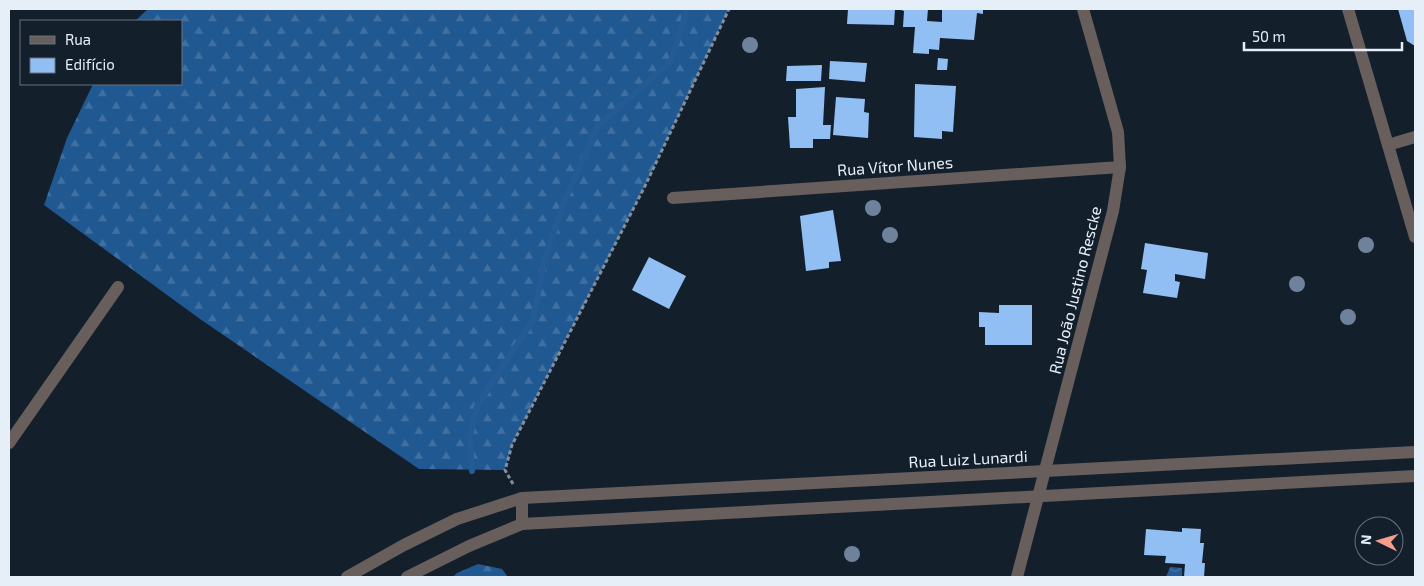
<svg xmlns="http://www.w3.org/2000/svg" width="1424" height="586" viewBox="0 0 1424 586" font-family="'Exo 2',sans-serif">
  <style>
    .forest { fill: url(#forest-firs) }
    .water { fill: url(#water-waves) }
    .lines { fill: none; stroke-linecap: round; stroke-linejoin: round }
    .stream { stroke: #245b95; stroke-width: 6 }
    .building { fill: #92bff3 }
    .path { stroke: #858e9a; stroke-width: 3; stroke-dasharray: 4 2.5; stroke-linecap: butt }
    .minor { stroke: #685e5c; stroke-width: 12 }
    .tertiary { stroke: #685e5c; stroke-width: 12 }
    .tree { fill: #6e839b }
    .labels { text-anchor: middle; stroke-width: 5; stroke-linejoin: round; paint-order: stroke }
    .street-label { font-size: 16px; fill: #e6eef8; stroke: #141f2c }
  </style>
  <defs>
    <pattern id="forest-firs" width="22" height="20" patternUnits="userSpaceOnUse" patternTransform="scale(1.25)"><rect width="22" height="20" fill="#205891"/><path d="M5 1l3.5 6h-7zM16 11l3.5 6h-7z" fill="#4070a1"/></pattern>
    <pattern id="water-waves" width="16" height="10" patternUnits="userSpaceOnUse" patternTransform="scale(1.25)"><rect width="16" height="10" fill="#245b95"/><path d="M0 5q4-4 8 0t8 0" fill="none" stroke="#4473a5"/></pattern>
  </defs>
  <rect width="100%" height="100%" fill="#141f2c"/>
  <g class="forest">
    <polygon points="148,9 729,9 645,186 512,445 505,470 419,469 200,319 44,205 67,138 93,84 181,84 181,21 135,21"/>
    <polygon points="478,564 502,569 508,577 453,577 457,573"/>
  </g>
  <polygon class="water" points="1170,567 1182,568 1182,577 1166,577"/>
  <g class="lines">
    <polyline class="stream" points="472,471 470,436 477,406 533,320 544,261 564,202 598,126 671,61 687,9"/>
  </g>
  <g class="building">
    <polygon points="848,9 895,9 894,25 847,24"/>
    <polygon points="898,9 928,9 927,21 942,22 942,9 983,9 983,14 977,13 974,40 940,38 939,50 929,49 929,54 913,53 915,27 903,27 904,11"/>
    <polygon points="1398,9 1415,9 1415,46 1407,41"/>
    <polygon points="938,58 948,59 947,70 937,70"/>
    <polygon points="830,61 867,63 865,82 829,79"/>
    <polygon points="822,65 821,81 786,81 787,66"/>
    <polygon points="915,84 956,86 953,132 942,131 942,139 914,137"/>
    <polygon points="825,87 823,125 831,125 830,139 813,139 813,148 790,148 788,117 796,117 796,89"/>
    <polygon points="836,97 865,99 864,112 869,113 868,138 833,135"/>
    <polygon points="833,210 841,261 829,262 829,268 806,271 800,216"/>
    <polygon points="1145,243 1208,253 1205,279 1175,274 1175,281 1180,282 1177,298 1143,293 1147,270 1141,269"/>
    <polygon points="649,257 686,276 669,309 632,290"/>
    <polygon points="999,305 1032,305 1032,345 985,345 985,327 979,327 979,312 999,313"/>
    <polygon points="1182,528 1201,529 1200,543 1204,543 1202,563 1205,563 1204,577 1184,577 1185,564 1165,563 1166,556 1144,555 1146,529 1182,532"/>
  </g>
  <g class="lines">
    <polyline class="path" points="513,484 505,470 512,445 645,186 729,9"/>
    <g class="minor">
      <polyline points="1348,9 1415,237"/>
      <polyline points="1388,145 1415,137"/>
      <polyline points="673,198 1120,167"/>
      <polyline points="9,443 118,287"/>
      <polyline points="1017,577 1113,211 1120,167 1118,132 1083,9"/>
    </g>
    <g class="tertiary">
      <polyline points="522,498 522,524"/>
      <polyline points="347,577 404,545 457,519 522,498 1415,452"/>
      <polyline points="407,577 469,546 522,524 1415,476"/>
    </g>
  </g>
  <g class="tree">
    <circle cx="750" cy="45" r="8"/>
    <circle cx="873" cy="208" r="8"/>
    <circle cx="890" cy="235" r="8"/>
    <circle cx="1366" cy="245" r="8"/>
    <circle cx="1297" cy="284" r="8"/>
    <circle cx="1348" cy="317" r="8"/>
    <circle cx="852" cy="554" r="8"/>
  </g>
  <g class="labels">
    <g class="street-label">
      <text transform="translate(895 166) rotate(-4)" y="6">Rua Vítor Nunes</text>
      <text transform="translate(1075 290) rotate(-76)" y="6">Rua João Justino Rescke</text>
      <text transform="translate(968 459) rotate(-3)" y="6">Rua Luiz Lunardi</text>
    </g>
  </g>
  <rect width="1424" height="586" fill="none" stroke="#e6eef8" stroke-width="20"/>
  <rect x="20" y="20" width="162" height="65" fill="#141f2c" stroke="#68727e"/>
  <rect x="30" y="36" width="25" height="8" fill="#685e5c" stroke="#68727e"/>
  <text x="65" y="45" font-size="15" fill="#e6eef8">Rua</text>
  <rect x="30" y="58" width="25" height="15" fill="#92bff3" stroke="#68727e"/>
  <text x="65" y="70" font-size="15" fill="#e6eef8">Edifício</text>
  <g transform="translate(1379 541) rotate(275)"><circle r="24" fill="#141f2c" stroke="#68727e"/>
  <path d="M0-4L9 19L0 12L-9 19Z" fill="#f49d8b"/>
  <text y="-8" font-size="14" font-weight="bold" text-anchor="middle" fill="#e6eef8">N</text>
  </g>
  <path d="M1244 42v8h158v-8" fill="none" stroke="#e6eef8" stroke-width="2.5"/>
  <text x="1252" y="42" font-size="15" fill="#e6eef8" stroke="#141f2c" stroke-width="4" paint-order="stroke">50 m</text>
</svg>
